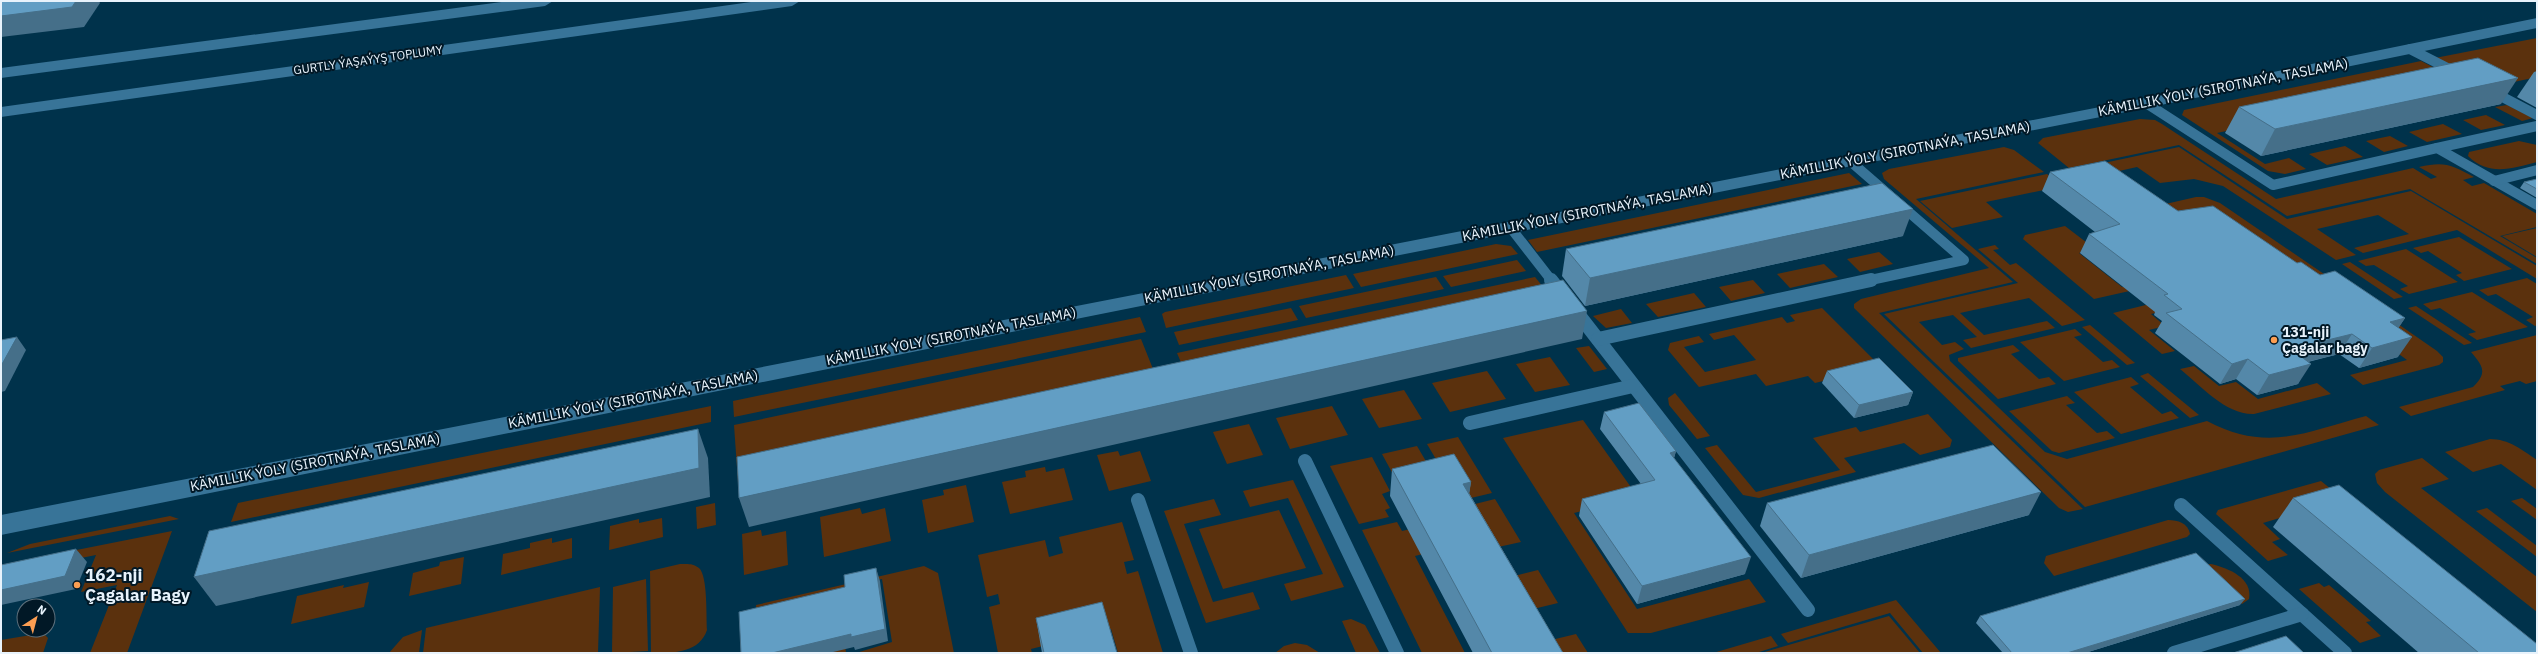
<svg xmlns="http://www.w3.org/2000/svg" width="2538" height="654" viewBox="0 0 2538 654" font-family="'IBM Plex Sans',sans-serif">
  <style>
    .green { fill: #5b310d }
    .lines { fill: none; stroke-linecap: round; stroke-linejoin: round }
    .service-far1 { stroke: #387498; stroke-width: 10 }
    .service { stroke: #387498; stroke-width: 14 }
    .minor { fill: #387498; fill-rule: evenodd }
    .tertiary { fill: #387498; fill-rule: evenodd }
    .wall { fill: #5488a9 }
    .shaded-wall { fill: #456f89 }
    .building { fill: #629ec4; stroke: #456f89 }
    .poi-dot { fill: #fc9e52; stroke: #011826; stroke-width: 1.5 }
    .labels { text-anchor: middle; stroke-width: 4; stroke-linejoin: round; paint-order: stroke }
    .far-street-label { font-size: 12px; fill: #e8f3fc; stroke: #011826 }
    .street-label { font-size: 14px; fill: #e8f3fc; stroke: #011826 }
    .poi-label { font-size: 14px; font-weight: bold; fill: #e8f3fc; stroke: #011826; text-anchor: start }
    .near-poi-label { font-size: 17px; font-weight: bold; fill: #e8f3fc; stroke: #011826; text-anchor: start }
  </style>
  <rect width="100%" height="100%" fill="#00324b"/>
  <g class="green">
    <polygon points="2537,38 2537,77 2491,87 2435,58"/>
    <polygon points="2421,61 2460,81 2217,133 2265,164 2289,158 2306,169 2285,174 2268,171 2182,115 2184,110"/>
    <polygon points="2507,105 2533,118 2522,121 2495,107"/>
    <polygon points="2486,115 2505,125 2481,130 2463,120"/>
    <path d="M2140 119 2155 120 2162 124 2276 199 2413 168 2431 179 2437 177 2419 167C2445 161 2451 165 2474 177L2463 180 2472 186 2484 183 2537 214V227L2500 236 2537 258V264L2410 189 2287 216 2179 145 2069 168 2038 143 2043 138Z"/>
    <polygon points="2443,124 2462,134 2427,142 2409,132"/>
    <polygon points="2390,136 2408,146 2384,152 2366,141"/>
    <path d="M2519 141 2537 145V162C2513 168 2489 177 2468 156L2469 152Z"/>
    <polygon points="2345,146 2363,157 2327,165 2309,154"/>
    <polygon points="2004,147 2014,150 2044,172 1916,199 2013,282 1879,313 2083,509 2068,512 2059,508 1854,308 1854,304 1861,299 1989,268 1884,179 1882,173 1889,169"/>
    <polygon points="2179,147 2287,219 2411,191 2537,266 2537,279 2457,230 2363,253 2354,248 2409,234 2378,215 2317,229 2356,255 2336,260 2223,186 2194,179 2160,183 2137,167 2088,178 2066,171"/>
    <polygon points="1849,173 1862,184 1537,252 1528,240"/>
    <polygon points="2047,174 2082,200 2058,187 1986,202 2003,217 1952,228 1920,201"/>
    <polygon points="2196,197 2204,197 2220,203 2365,302 2348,306 2256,235 2228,241 2148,208"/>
    <polygon points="2065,226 2095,249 2079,253 2122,287 2167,276 2174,281 2094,299 2023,239 2025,235"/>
    <polygon points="2537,228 2537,257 2502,236"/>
    <polygon points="2459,237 2512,269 2464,281 2456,275 2462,273 2428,251 2421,253 2413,248"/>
    <polygon points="1496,244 1511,246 1518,254 1361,287 1353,274"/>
    <path d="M1995 245 1999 249 1993 250 2010 265 2016 263 2085 320 2062 326 2029 298 1960 313 1984 335 2047 321 2055 328 1971 348 1963 340 1977 337 1953 315 1919 322 1942 345 1955 342 1964 349 1949 355 1950 361 2045 452 2067 459 2207 421C2268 453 2305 432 2366 416L2379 425 2085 507 1884 314 2018 283 1978 249Z"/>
    <polygon points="2406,249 2458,282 2409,294 2400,289 2408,286 2374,265 2366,266 2358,261"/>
    <polygon points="1879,252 1893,264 1860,272 1847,259"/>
    <polygon points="1517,260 1526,271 1451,287 1443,276"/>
    <polygon points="2350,262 2403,297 2394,299 2342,264"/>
    <polygon points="1824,264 1838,277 1790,288 1777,274"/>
    <polygon points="1346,275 1354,288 1166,328 1162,314 1165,312"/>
    <polygon points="1436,277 1444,289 1306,318 1299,306"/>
    <polygon points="1535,277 1556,303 1190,384 1177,353"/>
    <polygon points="2527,278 2537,284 2537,325 2535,326 2526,320 2533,317 2496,294 2488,296 2479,290"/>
    <polygon points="1753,280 1765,293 1731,301 1719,287"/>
    <polygon points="2472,292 2528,327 2477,340 2468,334 2476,332 2440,308 2431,310 2423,304"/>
    <polygon points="1694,293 1706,307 1658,317 1646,304"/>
    <polygon points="2191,294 2202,302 2151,314 2165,326 2149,330 2175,351 2162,354 2113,313"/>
    <polygon points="2416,306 2472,343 2464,345 2408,308"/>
    <polygon points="1291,308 1298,320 1179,345 1174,332"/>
    <polygon points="1822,308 1881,367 1815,383 1808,376 1766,386 1756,374 1699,387 1668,350 1670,343 1699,336 1704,342 1684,347 1705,372 1756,360 1734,335 1714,340 1709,334 1782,317 1787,323 1795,321 1790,315"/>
    <polygon points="1621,309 1632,323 1606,328 1593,316"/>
    <polygon points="1140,317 1146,332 734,417 733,401"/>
    <polygon points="2388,317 2437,351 2443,357 2443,362 2439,365 2363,385 2350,375 2407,360 2384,343"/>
    <polygon points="2090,325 2135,363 2127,365 2082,327"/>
    <polygon points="2075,329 2082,335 2074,337 2103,362 2112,360 2120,367 2064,381 2020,342"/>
    <path d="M2537 335V381L2526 384 2520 381 2500 386 2505 390 2411 416 2399 407 2473 387C2488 373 2483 366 2471 352Z"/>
    <polygon points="1141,339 1161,389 738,482 734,425"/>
    <polygon points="2013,345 2020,351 2011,354 2039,379 2049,377 2056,384 1998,399 1958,361 1958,358"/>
    <polygon points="1589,346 1607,369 1594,372 1576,348"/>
    <polygon points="1550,357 1570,385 1535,392 1516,364"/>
    <path d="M2194 366 2219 386 2236 382 2258 399 2317 383 2331 394 2254 414C2226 415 2201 386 2180 369Z"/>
    <polygon points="1487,371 1506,399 1450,412 1432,383"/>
    <polygon points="2148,373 2199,415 2190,418 2140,376"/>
    <polygon points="2131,377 2139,384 2130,387 2162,414 2171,411 2179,418 2121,434 2074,392"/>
    <polygon points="1404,390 1422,419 1379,428 1362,399"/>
    <polygon points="1675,393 1710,436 1697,439 1669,405 1668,398"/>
    <polygon points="2067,396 2075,403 2066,405 2097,433 2107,431 2115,438 2059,453 2052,451 2009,411"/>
    <polygon points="711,406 711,422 231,522 238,503"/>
    <polygon points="1332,406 1348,435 1290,449 1276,418"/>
    <polygon points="1928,414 1952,440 1950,447 1920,455 1904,443 1844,458 1856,472 1759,498 1743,495 1705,448 1717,445 1756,492 1840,470 1813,438 1856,427 1860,432"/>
    <polygon points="1583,420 1638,497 1574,513 1637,609 1749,579 1766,602 1651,633 1628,633 1503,438"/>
    <polygon points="1249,424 1263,455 1227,464 1213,432"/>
    <polygon points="1458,437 1492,493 1471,498 1447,478 1427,444"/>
    <path d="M2490 439C2509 439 2522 450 2537 460V490L2501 464 2473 472 2445 452Z"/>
    <polygon points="1417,446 1437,480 1401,489 1382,454"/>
    <polygon points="1118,451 1120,456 1140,451 1151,481 1109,491 1097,455"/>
    <polygon points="1372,457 1390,491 1382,494 1390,508 1385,510 1389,517 1359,524 1330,466"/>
    <polygon points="2422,458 2449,479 2421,488 2537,577 2537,612 2385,492 2377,483 2375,474 2379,470"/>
    <polygon points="1045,467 1046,472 1064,468 1073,500 1010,514 1002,482 1026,477 1025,471"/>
    <polygon points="1293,480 1344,587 1291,601 1284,584 1323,574 1288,498 1250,507 1243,491"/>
    <polygon points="2321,481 2535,653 2317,507 2263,523 2280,539 2272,542 2288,555 2268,561 2216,514 2218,510"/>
    <polygon points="966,485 974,522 928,533 922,500 944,495 943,490"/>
    <polygon points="2522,498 2537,509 2537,520 2511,501"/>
    <polygon points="1214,499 1221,515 1184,524 1213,602 1253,592 1260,609 1206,623 1164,511"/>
    <polygon points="1495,499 1521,542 1489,549 1483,539 1415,556 1465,653 1422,653 1362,530 1397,522 1402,531 1479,513 1475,504"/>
    <polygon points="715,503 716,525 697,529 696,507"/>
    <polygon points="860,508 862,514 885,508 891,541 824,557 820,517"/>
    <polygon points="2487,508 2537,546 2537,557 2476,511"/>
    <polygon points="1279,510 1306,568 1223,589 1199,529"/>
    <polygon points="170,516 179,519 7,553 30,544"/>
    <polygon points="662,518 663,537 609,550 610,526 639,519 639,523"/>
    <path d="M2168 520C2178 520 2188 523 2190 534L2187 537 2054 576 2044 563 2046 556Z"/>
    <polygon points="1122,522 1134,560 1124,562 1127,574 1138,571 1163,653 1118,653 1111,629 1031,649 1032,653 998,653 989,607 1000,604 998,594 987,597 978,555 1045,540 1049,557 1063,553 1059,537"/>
    <polygon points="761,530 762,536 786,531 788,565 744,575 742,534"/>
    <polygon points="172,531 127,653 90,653 117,585 81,592 96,555 1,574 1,565"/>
    <polygon points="552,538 552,543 572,538 572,558 501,575 503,554 530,548 530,543"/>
    <polygon points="464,557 461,584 409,596 413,573 439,566 440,562"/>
    <path d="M680 564C687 564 693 563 699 568 708 576 706 617 707 630 699 654 671 653 651 653L650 571Z"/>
    <path d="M2211 564C2228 568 2253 578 2249 599L2242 604 2201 565Z"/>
    <polygon points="924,566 938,573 954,653 856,653 892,642 882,579 845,588 841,609 846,653 833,653 827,599 757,616 756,605"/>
    <polygon points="1538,570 1558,603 1525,611 1506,578"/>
    <polygon points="646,579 648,651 612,653 613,587"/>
    <polygon points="369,582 364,607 291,624 297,596 344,585 343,588"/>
    <polygon points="2319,583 2324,587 2329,585 2371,621 2366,622 2381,636 2360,643 2299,589"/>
    <polygon points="600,587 598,653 423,653 426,628"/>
    <polygon points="1896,600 1941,653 1923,653 1890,613 1788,643 1781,634"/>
    <polygon points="1889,616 1920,653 1761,653"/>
    <polygon points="1351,619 1365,625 1380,653 1356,653 1342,621"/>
    <polygon points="422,630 419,653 389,653 403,637"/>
    <polygon points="43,633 48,638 43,653 1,653 1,640"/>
    <polygon points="1576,634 1588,653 1549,653 1543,642"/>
    <polygon points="1771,636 1778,646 1756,653 1713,653"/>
    <polygon points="1295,643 1307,645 1320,653 1275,653 1284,646"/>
  </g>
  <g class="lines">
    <g class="service-far1">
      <polyline points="2410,49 2457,73"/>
      <polyline points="2491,91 2537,115"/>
      <polyline points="2146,103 2273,185 2437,148 2537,205"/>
      <polyline points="2437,148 2537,126"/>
      <polyline points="1850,161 1964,260 1866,281"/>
      <polyline points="2494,181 2537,170"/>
      <polyline points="1510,227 1552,281"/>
    </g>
    <g class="service">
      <polyline points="1551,280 1562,294"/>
      <polyline points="1575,310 1808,610"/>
      <polyline points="1598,339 1871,280"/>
      <polyline points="1470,423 1633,386"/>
      <polyline points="1305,461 1397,653"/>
      <polyline points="1138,500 1191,653"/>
      <polyline points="2181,505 2345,653"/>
      <polyline points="2174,653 2302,614"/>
    </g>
    <g class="minor">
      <polygon points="509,1 553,1 545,6 1,78 1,68"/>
      <polygon points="2537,18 2537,28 2146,108 1141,306 1,535 1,515 2146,98"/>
    </g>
    <polygon class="tertiary" points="758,1 800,1 792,6 1,117 1,107"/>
  </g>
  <g class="wall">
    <polygon points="2537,71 2537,108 2517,97 2534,72"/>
    <polygon points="2501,104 2261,156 2225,133 2239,107"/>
    <polygon points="2050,172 2178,211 2297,263 2405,318 2398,328 2398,357 2359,368 2339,354 2308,362 2298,384 2257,395 2236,379 2220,384 2155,333 2162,321 2154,315 2155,312 2080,253 2089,234 2095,232 2042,191"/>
    <polygon points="2537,179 2537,198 2520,188 2524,182"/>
    <polygon points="1903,236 1585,306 1562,276 1566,249"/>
    <polygon points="1827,371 1913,392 1908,405 1854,418 1822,383"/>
    <polygon points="1604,412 1676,451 1674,458 1745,574 1637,604 1579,516 1582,499 1641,484 1600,429"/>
    <polygon points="1392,469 1471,482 1469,493 1563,653 1473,653 1390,496"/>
    <polygon points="2293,498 2537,653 2419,653 2273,527"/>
    <polygon points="1767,503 2029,515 1801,578 1760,526"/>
    <polygon points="2240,605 2085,653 2003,653 1976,623 1980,616"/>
    <polygon points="1036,618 1117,653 1042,653"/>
  </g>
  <g class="shaded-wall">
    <polygon points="76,1 99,1 100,3 84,27 1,37 1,16"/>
    <polygon points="2518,78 2501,104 2261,156 2275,129"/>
    <polygon points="1913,209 1903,236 1585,306 1590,278"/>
    <polygon points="1587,311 1582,339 749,527 739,498"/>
    <polygon points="2405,318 2392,338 2390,322"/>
    <polygon points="2352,334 2339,354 2278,369 2291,349"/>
    <polygon points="17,337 26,350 5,391 1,392 1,366"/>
    <polygon points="2412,337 2398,357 2359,368 2372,348"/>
    <polygon points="2248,359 2236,379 2220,384 2232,364"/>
    <polygon points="2311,364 2298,384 2257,395 2269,375"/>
    <polygon points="1913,392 1908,405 1854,418 1859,405"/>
    <polygon points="698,429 708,458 710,497 216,606 194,577"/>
    <polygon points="1676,451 1671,469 1670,453"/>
    <polygon points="1471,482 1467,509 1463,484"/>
    <polygon points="2041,492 2029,515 1801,578 1809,555"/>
    <polygon points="76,549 87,562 76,589 1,605 1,590"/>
    <polygon points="1751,557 1745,574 1637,604 1642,586"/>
    <polygon points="876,568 880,581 888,641 855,650 854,647 829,653 772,653"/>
    <polygon points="2245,599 2240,605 2085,653 2067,653"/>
  </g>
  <g class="building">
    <polygon points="1,1 76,1 72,7 1,16"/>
    <polygon points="2478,58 2518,78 2275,129 2239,107"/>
    <polygon points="2105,161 2178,211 2213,206 2297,263 2301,262 2320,275 2335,271 2405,318 2390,322 2412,337 2372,348 2352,334 2291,349 2311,364 2269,375 2248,359 2232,364 2166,313 2182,309 2164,295 2168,294 2089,234 2120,224 2050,172"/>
    <polygon points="2537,179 2537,189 2524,182"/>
    <polygon points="1882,183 1913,209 1590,278 1566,249"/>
    <polygon points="1563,280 1587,311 739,498 737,457"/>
    <polygon points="17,337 1,366 1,340"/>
    <polygon points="1879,358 1913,392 1859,405 1827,371"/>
    <polygon points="1639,403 1676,451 1670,453 1751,557 1642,586 1582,499 1655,480 1604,412"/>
    <polygon points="698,429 699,468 194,577 209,531"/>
    <polygon points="1993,445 2041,492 1809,555 1767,503"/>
    <polygon points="1454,454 1471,482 1463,484 1563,653 1492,653 1392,469"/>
    <polygon points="2339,485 2537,644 2537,653 2479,653 2293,498"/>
    <polygon points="76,549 65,576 1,590 1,565"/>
    <polygon points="2196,553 2245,599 2067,653 2012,653 1980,616"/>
    <polygon points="876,568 885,629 851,637 851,634 772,653 741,653 739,612 845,587 844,575"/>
    <polygon points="1102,602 1117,653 1044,653 1036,618"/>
    <polygon points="2286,636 2304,653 2233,653"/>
  </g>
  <g class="poi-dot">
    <circle cx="2274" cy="340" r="4"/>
    <circle cx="77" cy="585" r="4"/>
  </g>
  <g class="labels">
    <g class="far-street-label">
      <text transform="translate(368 60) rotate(-8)" y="4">GURTLY ÝAŞAÝYŞ TOPLUMY</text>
    </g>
    <g class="street-label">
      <text transform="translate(2223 87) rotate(-11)" y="5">KÄMILLIK ÝOLY (SIROTNAÝA, TASLAMA)</text>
      <text transform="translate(1905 150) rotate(-11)" y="5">KÄMILLIK ÝOLY (SIROTNAÝA, TASLAMA)</text>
      <text transform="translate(1587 212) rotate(-11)" y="5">KÄMILLIK ÝOLY (SIROTNAÝA, TASLAMA)</text>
      <text transform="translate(1269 274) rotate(-11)" y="5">KÄMILLIK ÝOLY (SIROTNAÝA, TASLAMA)</text>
      <text transform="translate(951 336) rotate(-11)" y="5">KÄMILLIK ÝOLY (SIROTNAÝA, TASLAMA)</text>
      <text transform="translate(633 399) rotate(-11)" y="5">KÄMILLIK ÝOLY (SIROTNAÝA, TASLAMA)</text>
      <text transform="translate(315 462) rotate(-11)" y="5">KÄMILLIK ÝOLY (SIROTNAÝA, TASLAMA)</text>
    </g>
    <g class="poi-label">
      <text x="2282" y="337">131-nji<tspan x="2282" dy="16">Çagalar bagy</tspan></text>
    </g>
    <g class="near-poi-label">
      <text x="85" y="581">162-nji<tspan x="85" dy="20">Çagalar Bagy</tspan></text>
    </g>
  </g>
  <rect width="2538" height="654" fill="none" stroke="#e8f3fc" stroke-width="4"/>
  <g transform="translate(36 618) rotate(36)"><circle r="19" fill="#011826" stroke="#5d707c"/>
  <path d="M0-3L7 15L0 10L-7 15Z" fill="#fc9e52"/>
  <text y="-6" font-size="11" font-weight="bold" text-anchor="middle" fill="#e8f3fc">N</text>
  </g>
</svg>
